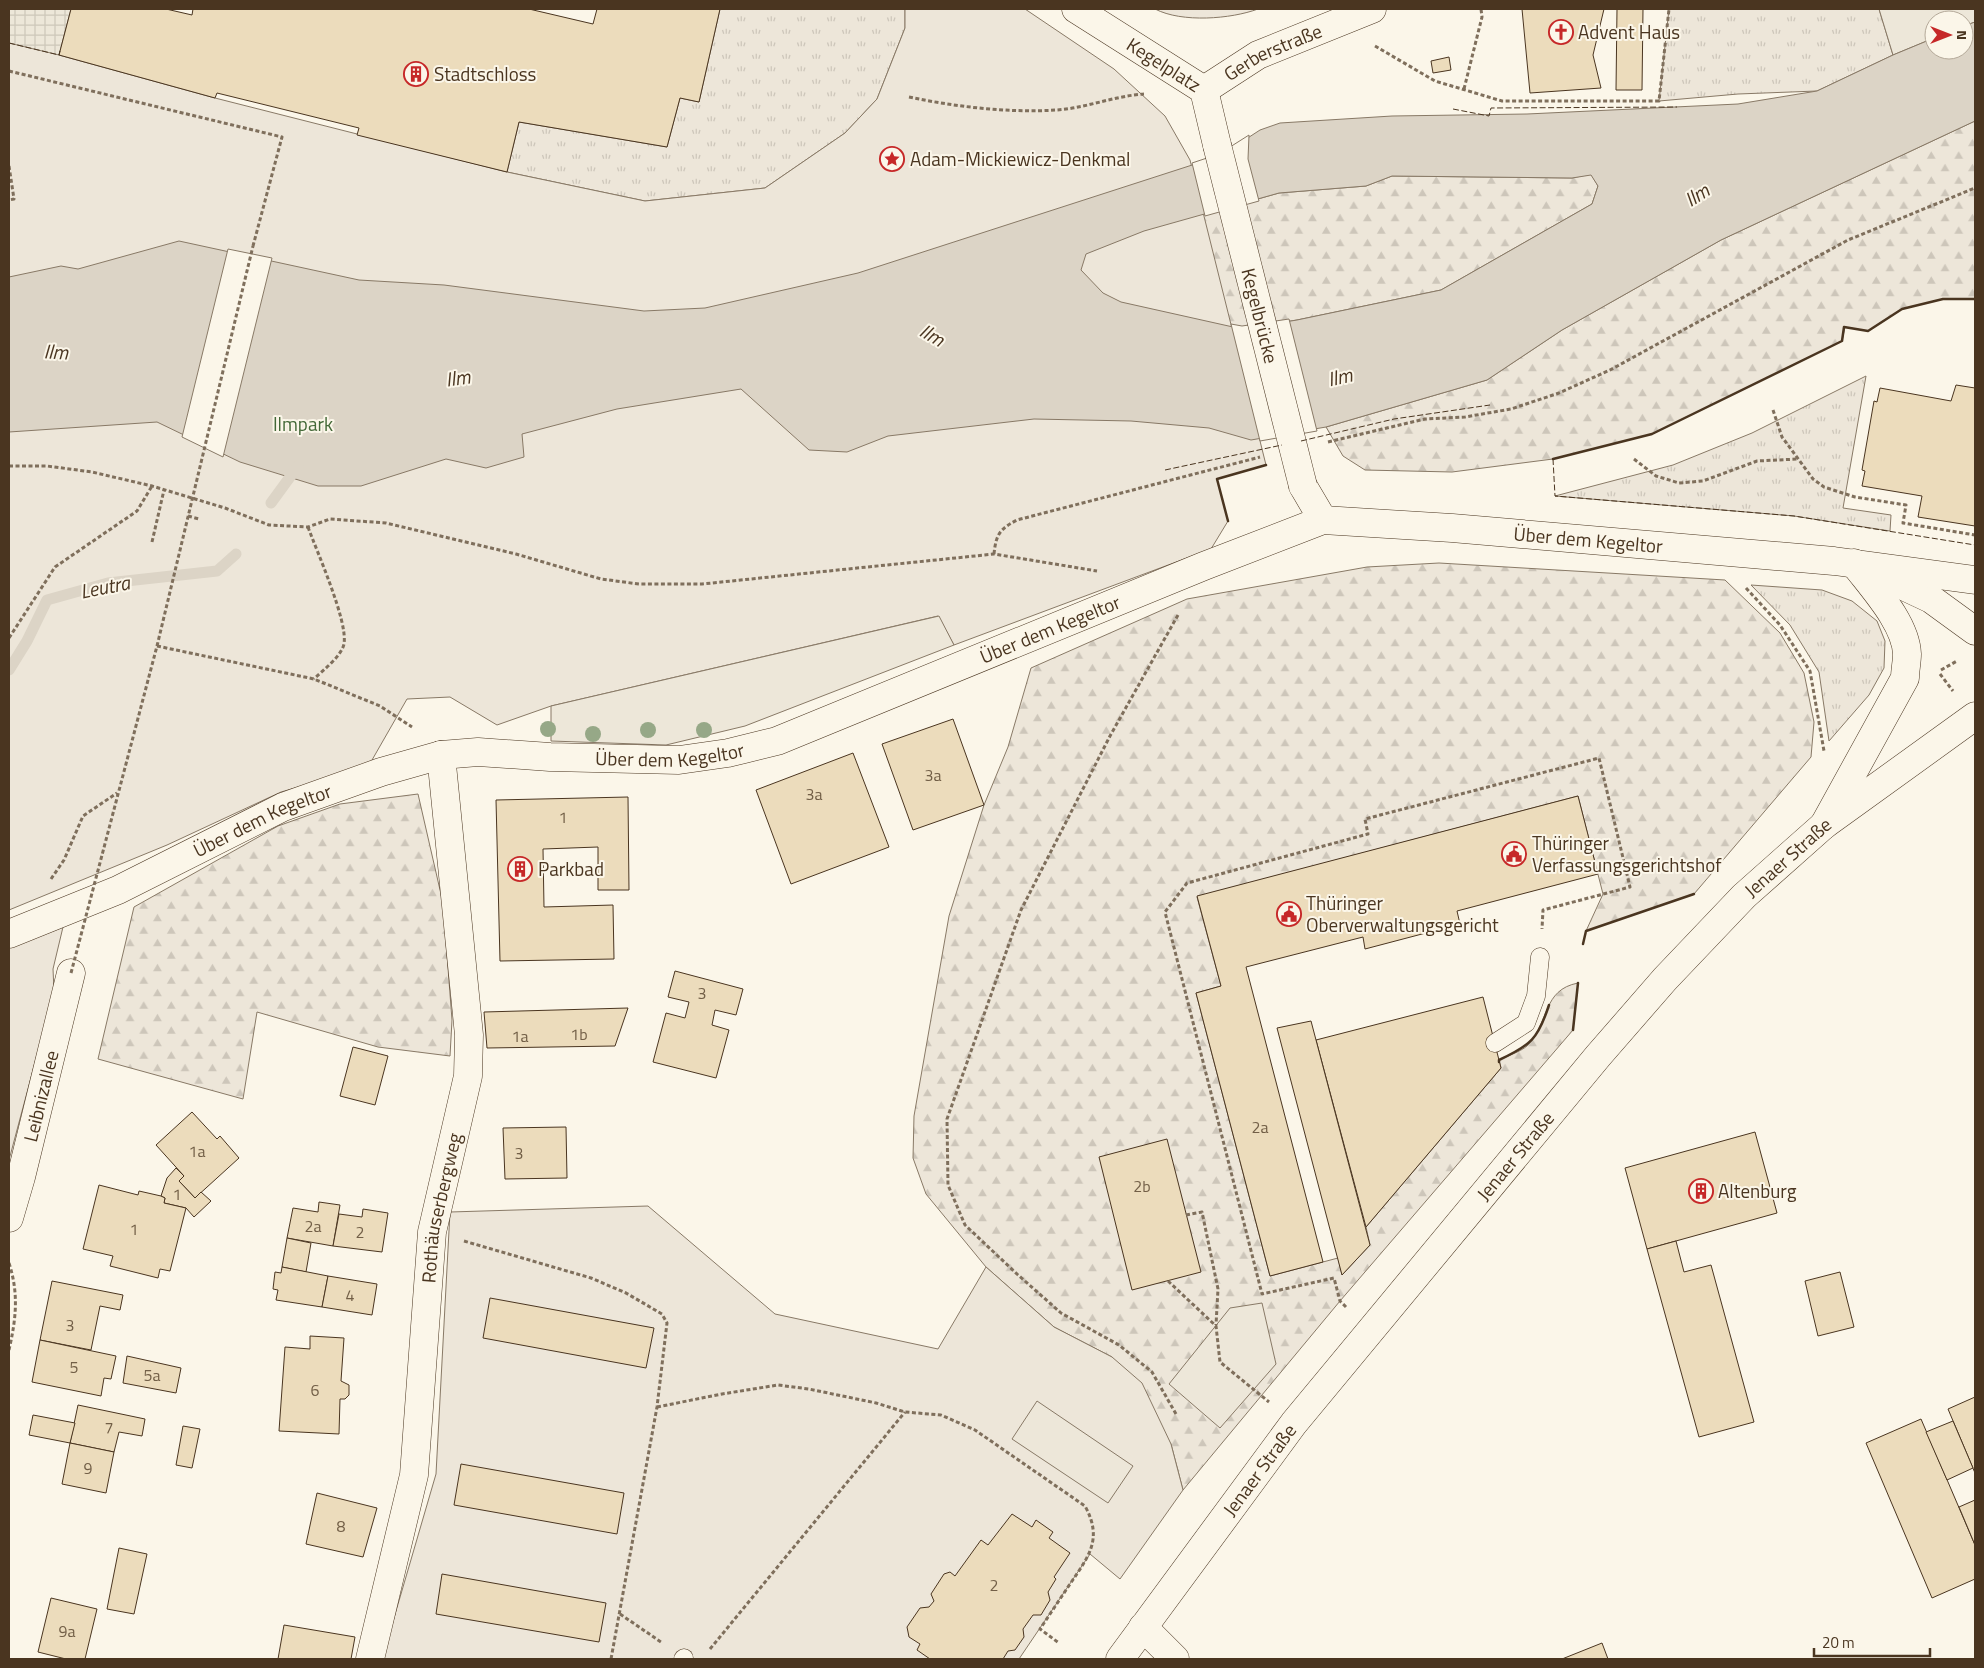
<svg xmlns="http://www.w3.org/2000/svg" width="1984" height="1668" viewBox="0 0 1984 1668" font-family="'Titillium Web',sans-serif">
  <style>
    .grass { fill: url(#grass-tufts); stroke: #887966 }
    .forest { fill: url(#forest-firs); stroke: #887966 }
    .green { fill: #ede6d9; stroke: #887966 }
    .parking { fill: #ede7d9; stroke: #887966 }
    .plaza { fill: url(#plaza-grid); stroke: #887966 }
    .water { fill: #dcd4c6; stroke: #887966; fill-rule: evenodd }
    .pier { fill: #fbf6e9; stroke: #887966 }
    .lines { fill: none; stroke-linecap: round; stroke-linejoin: round }
    .stream { stroke: #dcd4c6; stroke-width: 11 }
    .building { fill: #ecdcbc; stroke: #4a3520 }
    .lane-casing { stroke: #4a3520; stroke-width: 19 }
    .street-casing { stroke: #4a3520; stroke-width: 29 }
    .primary-casing { stroke: #4a3520; stroke-width: 29 }
    .path { stroke: #7f6f5c; stroke-width: 3; stroke-dasharray: 4 2.5; stroke-linecap: butt }
    .lane { stroke: #fbf6e9; stroke-width: 18 }
    .street { stroke: #fbf6e9; stroke-width: 28 }
    .primary { stroke: #fbf6e9; stroke-width: 28 }
    .street-bridge-casing { stroke: #4a3520; stroke-width: 29; stroke-linecap: butt }
    .path-bridge { stroke: #7f6f5c; stroke-width: 3; stroke-dasharray: 4 2.5; stroke-linecap: butt }
    .street-bridge { stroke: #fbf6e9; stroke-width: 28 }
    .fence { stroke: #4a3520; stroke-width: 1; stroke-dasharray: 6 2.5; stroke-linecap: butt }
    .wall { stroke: #4a3520; stroke-width: 2.5 }
    .tree { fill: #96a887 }
    .labels { text-anchor: middle; stroke-width: 4; stroke-linejoin: round; paint-order: stroke }
    .number-label { font-size: 16px; fill: #725f47 }
    .poi-label { font-size: 19px; fill: #4a3520; stroke: #fbf6e9; text-anchor: start }
    .street-label { font-size: 19px; fill: #4a3520; stroke: #fbf6e9 }
    .park-label { font-size: 19px; fill: #436837; stroke: #fbf6e9 }
    .water-label { font-size: 20px; font-style: italic; fill: #4a3520; stroke: #fbf6e9 }
  </style>
  <defs>
    <pattern id="grass-tufts" width="24" height="20" patternUnits="userSpaceOnUse" patternTransform="scale(1.25)"><rect width="24" height="20" fill="#ede6d9"/><path d="M3 7l-1-3M5 7V3M7 7l1-3M15 17l-1-3M17 17v-4M19 17l1-3" fill="none" stroke="#cdc6ba"/></pattern>
    <pattern id="forest-firs" width="22" height="20" patternUnits="userSpaceOnUse" patternTransform="scale(1.25)"><rect width="22" height="20" fill="#ede6d9"/><path d="M5 1l3.5 6h-7zM16 11l3.5 6h-7z" fill="#cdc6ba"/></pattern>
    <pattern id="plaza-grid" width="8" height="8" patternUnits="userSpaceOnUse" patternTransform="scale(1.25)"><rect width="8" height="8" fill="#ede7d9"/><path d="M0 4h8M4 0v8" fill="none" stroke="#cdc7ba"/></pattern>
  </defs>
  <rect width="100%" height="100%" fill="#fbf6e9"/>
  <g class="grass">
    <polygon points="720,9 905,9 905,28 877,99 845,133 765,188 645,201 507,172 519,122 667,147 680,98 699,102"/>
    <polygon points="1669,9 1879,9 1893,55 1817,91 1738,94 1659,101"/>
    <polygon points="1866,376 1843,508 1891,515 1890,531 1794,516 1555,496 1673,465 1752,433"/>
    <polygon points="1751,585 1822,590 1852,601 1877,621 1885,641 1884,668 1869,695 1829,741 1819,672 1790,625"/>
  </g>
  <g class="forest">
    <polygon points="1975,121 1975,299 1943,299 1902,309 1868,331 1845,327 1842,341 1652,434 1553,459 1452,472 1365,470 1343,456 1326,427 1487,380 1562,330 1721,240"/>
    <polygon points="1591,174 1598,186 1592,204 1441,290 1297,320 1242,329 1121,302 1144,231 1279,193 1366,186 1392,176 1572,178"/>
    <path d="M1439 563 1725 580 1780 633 1804 673 1814 722 1811 757 1694 894 1586 931 1603 894 1578 796 1197 897 1221 986 1196 993 1270 1276 1338 1258 1342 1275 1370 1245 1366 1227 1501 1068 1499 1060C1507 1056 1520 1052 1527 1046 1550 1022 1542 990 1578 983L1573 1030 1340 1301 1183 1490 1171 1444 1112 1357 1054 1327 986 1267 926 1194 913 1158 914 1116 949 916 984 805 1008 747 1031 668 1187 599 1367 567Z"/>
    <polygon points="418,794 443,903 452,1020 450,1056 378,1047 257,1012 243,1099 98,1059 134,907 278,826 340,804"/>
  </g>
  <g class="green">
    <polygon points="9,9 71,9 59,55 215,98 507,172 645,201 765,188 845,133 877,99 905,28 905,9 1025,9 1114,69 1165,116 1190,160 1266,465 1217,479 1228,521 1211,549 954,645 938,616 551,706 497,725 450,697 407,699 368,767 281,792 167,845 9,910"/>
    <path d="M1155 9H1258C1231 19 1182 23 1155 9Z"/>
    <polygon points="63,927 53,969 54,991 9,1160 9,948"/>
    <polygon points="648,1206 775,1314 938,1349 986,1267 1054,1327 1112,1357 1142,1383 1171,1444 1183,1490 1120,1579 1090,1554 1019,1659 382,1659 436,1474 450,1212"/>
  </g>
  <g class="parking">
    <polygon points="1879,9 1975,9 1975,22 1964,26 1964,20 1934,20 1934,38 1893,55"/>
    <polygon points="939,616 954,645 745,726 666,745 551,741 551,706"/>
    <polygon points="1262,1303 1276,1364 1220,1428 1169,1384 1230,1308"/>
    <polygon points="1037,1401 1133,1466 1108,1503 1012,1439"/>
  </g>
  <polygon class="plaza" points="9,9 71,9 59,55 9,43"/>
  <path class="water" d="M1975 22V121L1721 240 1562 330 1487 380 1326 427 1251 440 1209 428 1131 421 1034 419 888 436 847 452 809 450 741 389 617 409 522 434 524 457 486 468 446 459 361 486H318L240 462 157 422 9 432V277L61 266 78 269 179 241 359 280 444 285 644 311 705 308 858 273 1220 156 1260 130 1280 123 1392 116 1527 114 1738 104 1817 91 1893 55 1934 38V50H1964V26ZM1591 175 1598 186 1592 204 1441 290 1297 320 1242 329 1121 302 1103 293 1081 270 1086 254 1144 231 1279 193 1366 186 1392 176 1572 178Z"/>
  <g class="pier">
    <polygon points="1249,135 1248,159 1259,201 1205,216 1192,163 1219,154"/>
    <polygon points="228,249 272,258 223,457 182,437"/>
    <polygon points="1289,319 1317,431 1260,441 1231,324 1242,326"/>
  </g>
  <g class="lines">
    <g class="stream">
      <polyline points="271,503 298,466"/>
      <polyline points="9,670 27,641 47,600 108,583 217,571 236,554"/>
    </g>
  </g>
  <g class="building">
    <polygon points="71,9 166,9 192,15 193,9 529,9 593,24 597,9 720,9 699,102 680,98 667,147 519,122 507,172 357,135 359,128 217,93 215,98 59,55"/>
    <polygon points="1522,9 1604,9 1593,55 1601,88 1530,93"/>
    <polygon points="1617,9 1643,9 1642,90 1616,90"/>
    <polygon points="1449,57 1451,70 1433,73 1431,61"/>
    <polygon points="1956,385 1975,388 1975,526 1918,517 1922,496 1862,486 1865,471 1862,470 1874,401 1877,402 1880,388 1951,401"/>
    <polygon points="953,719 984,805 913,830 882,744"/>
    <polygon points="853,753 889,847 791,884 756,790"/>
    <polygon points="1578,796 1598,874 1457,911 1460,924 1365,949 1363,937 1246,967 1323,1262 1270,1276 1196,993 1221,986 1197,896"/>
    <polygon points="628,797 629,890 598,890 598,847 543,849 544,907 613,905 614,959 500,961 496,800"/>
    <polygon points="675,971 743,989 736,1015 715,1010 712,1025 729,1030 716,1078 653,1062 666,1013 685,1018 689,1002 668,997"/>
    <polygon points="1483,997 1501,1068 1366,1227 1316,1040"/>
    <polygon points="628,1008 615,1046 487,1048 484,1012"/>
    <polygon points="1311,1021 1370,1245 1342,1275 1277,1028"/>
    <polygon points="353,1047 388,1056 375,1105 340,1096"/>
    <polygon points="192,1112 217,1139 220,1136 239,1158 195,1198 179,1181 184,1176 156,1145"/>
    <polygon points="566,1127 567,1178 505,1179 503,1128"/>
    <polygon points="1755,1132 1777,1213 1647,1249 1625,1168"/>
    <polygon points="1167,1139 1201,1272 1132,1290 1099,1157"/>
    <polygon points="176,1168 184,1176 179,1181 195,1198 201,1192 211,1201 194,1217 186,1208 164,1203 165,1198 161,1196 167,1178"/>
    <polygon points="99,1185 138,1195 139,1191 161,1196 165,1198 164,1203 186,1208 170,1271 160,1269 158,1278 110,1266 113,1256 83,1249"/>
    <polygon points="319,1202 340,1205 333,1246 287,1238 293,1208 318,1212"/>
    <polygon points="363,1209 388,1213 382,1252 333,1246 339,1214 362,1217"/>
    <polygon points="287,1238 311,1243 306,1272 282,1267"/>
    <polygon points="1676,1241 1684,1272 1711,1265 1754,1422 1699,1437 1647,1249"/>
    <polygon points="282,1267 328,1276 322,1307 276,1300 278,1290 273,1289 275,1272 281,1273"/>
    <polygon points="1840,1272 1854,1327 1818,1336 1805,1281"/>
    <polygon points="328,1276 377,1284 372,1315 322,1307"/>
    <polygon points="52,1281 123,1295 120,1310 100,1306 91,1350 40,1340"/>
    <polygon points="490,1298 654,1328 646,1368 483,1338"/>
    <polygon points="310,1336 344,1338 341,1381 349,1385 349,1395 345,1399 340,1399 339,1434 279,1431 285,1347 310,1349"/>
    <polygon points="40,1340 116,1356 111,1379 104,1378 101,1396 32,1382"/>
    <polygon points="127,1356 181,1368 176,1393 123,1383"/>
    <polygon points="1975,1397 1975,1473 1948,1409"/>
    <polygon points="78,1405 145,1419 142,1436 119,1432 114,1452 70,1443"/>
    <polygon points="33,1415 75,1423 70,1443 29,1435"/>
    <polygon points="1921,1419 1975,1545 1975,1579 1932,1598 1866,1443"/>
    <polygon points="1953,1421 1973,1468 1947,1480 1926,1432"/>
    <polygon points="183,1426 200,1429 192,1468 176,1465"/>
    <polygon points="70,1443 114,1452 106,1493 62,1484"/>
    <polygon points="461,1464 624,1493 617,1534 454,1505"/>
    <polygon points="317,1493 377,1508 363,1557 306,1544"/>
    <polygon points="1975,1500 1975,1545 1959,1507"/>
    <polygon points="1012,1514 1032,1527 1036,1520 1053,1532 1049,1538 1070,1553 1054,1577 1056,1579 1048,1592 1050,1600 1041,1615 1033,1615 1023,1629 1024,1637 1015,1650 1008,1651 1003,1659 930,1659 917,1650 920,1644 909,1637 907,1627 920,1608 929,1607 934,1601 931,1594 944,1574 950,1572 955,1576 981,1540 988,1545"/>
    <polygon points="119,1548 147,1554 134,1614 107,1609"/>
    <polygon points="442,1574 606,1603 599,1642 436,1614"/>
    <polygon points="51,1598 97,1609 85,1659 66,1659 38,1652"/>
    <polygon points="284,1625 355,1637 351,1659 278,1659"/>
    <polygon points="1602,1643 1608,1659 1562,1659"/>
  </g>
  <g class="lines">
    <defs>
      <g id="lane">
        <polyline points="1495,1043 1526,1023 1536,996 1540,957"/>
        <polyline points="683,1659 684,1658"/>
      </g>
      <g id="street">
        <path id="s1" d="M1076 9 1204 90 1217 145"/>
        <path id="s2" d="M1204 90 1258 55 1372 9"/>
        <polyline points="1303,486 1323,520"/>
        <polyline points="1880,575 1931,599 1975,631"/>
        <path d="M1824 825 1905 678C1905 670 1907 662 1907 654 1906 623 1872 587 1854 563"/>
        <path id="s3" d="M9 934 118 890 283 807 381 772 441 755 478 752 550 757 679 760 728 753 777 741 1204 566 1323 520 1452 528 1834 561 1975 580"/>
        <path id="s4" d="M9 1218 21 1177 71 973"/>
        <polyline points="1143,1627 1175,1659"/>
        <path id="s5" d="M370 1659 414 1475 432 1232 468 1076 469 1035 441 755"/>
      </g>
      <g id="primary">
        <path id="s6" d="M1120 1659 1294 1423 1598 1056 1665 979 1744 896 1824 825 1975 716"/>
      </g>
    </defs>
    <use href="#lane" class="lane-casing"/>
    <use href="#street" class="street-casing"/>
    <use href="#primary" class="primary-casing"/>
    <g class="path">
      <polyline points="1375,46 1435,81 1502,101 1659,101 1669,9"/>
      <polyline points="9,71 282,137 253,246"/>
      <polyline points="1464,89 1482,17 1481,9"/>
      <path d="M909 97C957 107 1008 113 1057 110 1086 108 1114 96 1144 94"/>
      <polyline points="9,166 14,199 9,200"/>
      <polyline points="1773,410 1782,437 1813,479 1824,487 1855,497 1906,505 1903,523 1975,535"/>
      <polyline points="1328,442 1425,419 1465,417 1511,409 1559,393 1610,370 1848,240 1975,188"/>
      <polyline points="1634,459 1656,476 1679,483 1703,481 1757,461 1798,459"/>
      <polyline points="9,466 47,466 92,472 152,486 225,508 269,525 308,527 330,519 386,523 516,554 601,579 639,584 702,584 994,554 1097,571"/>
      <polyline points="188,516 199,519"/>
      <path d="M308 527C317 552 348 621 344 644 341 657 323 670 314 679"/>
      <polyline points="152,542 164,490"/>
      <path d="M994 554C996 534 1000 529 1017 520L1260 457"/>
      <polyline points="1746,588 1780,625 1810,671 1824,751"/>
      <polyline points="9,638 55,567 137,511 152,486"/>
      <polyline points="157,646 314,679 380,706 412,727"/>
      <polyline points="1941,670 1957,661"/>
      <polyline points="1940,674 1953,691"/>
      <polyline points="51,879 64,860 83,816 117,793"/>
      <polyline points="1186,1215 1202,1212 1218,1289 1216,1325"/>
      <polyline points="464,1241 591,1278 626,1293 662,1314 667,1323 657,1407 611,1659"/>
      <path d="M9 1263C19 1294 16 1319 9 1350"/>
      <polyline points="1168,1281 1216,1326 1220,1362 1269,1402"/>
      <polyline points="1346,1307 1340,1301 1334,1278 1262,1294 1165,912 1187,883 1368,834 1365,819 1599,758 1630,887 1543,910 1542,929"/>
      <path d="M657 1407 722 1394 778 1385 809 1389 876 1403 905 1412 941 1415 975 1430 1085 1506C1103 1539 1089 1556 1070 1584 1060 1599 1050 1614 1040 1629L1059 1643"/>
      <polyline points="1176,1414 1152,1372 1119,1345 1061,1313 1017,1274 965,1225 948,1185 947,1119 1021,910 1110,736 1178,615"/>
      <polyline points="620,1614 661,1642"/>
      <polyline points="710,1649 905,1412"/>
    </g>
    <use href="#lane" class="lane"/>
    <use href="#street" class="street"/>
    <use href="#primary" class="primary"/>
    <defs>
      <g id="street-bridge">
        <path id="s7" d="M1217 145 1303 486"/>
      </g>
    </defs>
    <use href="#street-bridge" class="street-bridge-casing"/>
    <polyline class="path-bridge" points="71,973 157,646 253,246"/>
    <use href="#street-bridge" class="street-bridge"/>
    <g class="fence">
      <polyline points="9,43 59,55 60,51"/>
      <polyline points="1453,109 1489,116 1491,108 1677,107"/>
      <polyline points="1301,441 1394,419 1490,405"/>
      <polyline points="1553,459 1555,496 1794,516 1975,545"/>
      <polyline points="1165,470 1282,445"/>
    </g>
    <g class="wall">
      <polyline points="1553,459 1652,434 1842,341 1844,327 1868,331 1902,309 1943,299 1975,299"/>
      <polyline points="1228,521 1217,479 1266,465"/>
      <polyline points="1583,944 1586,931 1694,894"/>
      <polyline points="1573,1030 1578,983"/>
      <path d="M1499 1062V1060C1531 1045 1538 1039 1549 1005"/>
    </g>
  </g>
  <g class="tree">
    <circle cx="548" cy="729" r="8"/>
    <circle cx="648" cy="730" r="8"/>
    <circle cx="704" cy="730" r="8"/>
    <circle cx="593" cy="734" r="8"/>
  </g>
  <defs>
    <symbol id="church-ring" viewBox="-11 -11 22 22"><circle r="9.5" fill="#fbf6e9" stroke="#c62828" stroke-width="1.5"/><path d="M-1.2-6h2.4v3.5h3.3v2.4h-3.3V6h-2.4V-.1h-3.3v-2.4h3.3Z" fill="#c62828"/></symbol>
    <symbol id="building-ring" viewBox="-11 -11 22 22"><circle r="9.5" fill="#fbf6e9" stroke="#c62828" stroke-width="1.5"/><path d="M-4-6H4V6H1V3H-1V6H-4ZM-2.5-4.3h1.7v1.8h-1.7ZM.8-4.3h1.7v1.8H.8ZM-2.5-1h1.7V.8h-1.7ZM.8-1h1.7V.8H.8Z" fill="#c62828"/></symbol>
    <symbol id="sight-ring" viewBox="-11 -11 22 22"><circle r="9.5" fill="#fbf6e9" stroke="#c62828" stroke-width="1.5"/><path d="M0-6L1.8-2.2L6-1.7L2.9 1.2L3.7 5.4L0 3.3L-3.7 5.4L-2.9 1.2L-6-1.7L-1.8-2.2Z" fill="#c62828"/></symbol>
    <symbol id="civic-ring" viewBox="-11 -11 22 22"><circle r="9.5" fill="#fbf6e9" stroke="#c62828" stroke-width="1.5"/><path d="M-.6-6.5H3V-4.5H.6V-3L4-1V1h2V6H-6V1h2V-1L-.6-3ZM-1.2 2.5V6h2.4V2.5Z" fill="#c62828"/></symbol>
  </defs>
  <g fill-rule="evenodd">
    <use href="#church-ring" x="1547" y="18" width="28" height="28"/>
    <use href="#building-ring" x="402" y="60" width="28" height="28"/>
    <use href="#sight-ring" x="878" y="145" width="28" height="28"/>
    <use href="#civic-ring" x="1500" y="840" width="28" height="28"/>
    <use href="#building-ring" x="506" y="855" width="28" height="28"/>
    <use href="#civic-ring" x="1275" y="900" width="28" height="28"/>
    <use href="#building-ring" x="1687" y="1177" width="28" height="28"/>
  </g>
  <g class="labels">
    <g class="number-label">
      <text x="933" y="781">3a</text>
      <text x="814" y="800">3a</text>
      <text x="563" y="823">1</text>
      <text x="702" y="999">3</text>
      <text x="579" y="1040">1b</text>
      <text x="520" y="1042">1a</text>
      <text x="1260" y="1133">2a</text>
      <text x="197" y="1157">1a</text>
      <text x="519" y="1159">3</text>
      <text x="1142" y="1192">2b</text>
      <text x="177" y="1200">1</text>
      <text x="313" y="1232">2a</text>
      <text x="134" y="1235">1</text>
      <text x="360" y="1238">2</text>
      <text x="350" y="1301">4</text>
      <text x="70" y="1331">3</text>
      <text x="74" y="1373">5</text>
      <text x="152" y="1381">5a</text>
      <text x="315" y="1396">6</text>
      <text x="109" y="1433">7</text>
      <text x="88" y="1474">9</text>
      <text x="341" y="1532">8</text>
      <text x="994" y="1591">2</text>
      <text x="67" y="1637">9a</text>
    </g>
    <g class="poi-label">
      <text x="1578" y="39">Advent Haus</text>
      <text x="434" y="81">Stadtschloss</text>
      <text x="910" y="166">Adam-Mickiewicz-Denkmal</text>
      <text x="1532" y="850">Thüringer<tspan x="1532" dy="22">Verfassungsgerichtshof</tspan></text>
      <text x="538" y="876">Parkbad</text>
      <text x="1306" y="910">Thüringer<tspan x="1306" dy="22">Oberverwaltungsgericht</tspan></text>
      <text x="1718" y="1198">Altenburg</text>
    </g>
    <g class="street-label">
      <text dy="7" stroke="none"><textPath href="#s2" startOffset="79">Gerberstraße</textPath></text>
      <text dy="7" stroke="none"><textPath href="#s1" startOffset="104">Kegelplatz</textPath></text>
      <text dy="7" stroke="none"><textPath href="#s7" startOffset="176">Kegelbrücke</textPath></text>
      <text dy="7" stroke="none"><textPath href="#s3" startOffset="1662">Über dem Kegeltor</textPath></text>
      <text dy="7" stroke="none"><textPath href="#s3" startOffset="1102">Über dem Kegeltor</textPath></text>
      <text dy="7" stroke="none"><textPath href="#s3" startOffset="698">Über dem Kegeltor</textPath></text>
      <text dy="7" stroke="none"><textPath href="#s3" startOffset="278">Über dem Kegeltor</textPath></text>
      <text dy="7" stroke="none"><textPath href="#s6" startOffset="1045">Jenaer Straße</textPath></text>
      <text dy="7" stroke="none"><textPath href="#s4" startOffset="126">Leibnizallee</textPath></text>
      <text dy="7" stroke="none"><textPath href="#s6" startOffset="640">Jenaer Straße</textPath></text>
      <text dy="7" stroke="none"><textPath href="#s5" startOffset="458">Rothäuserbergweg</textPath></text>
      <text dy="7" stroke="none"><textPath href="#s6" startOffset="235">Jenaer Straße</textPath></text>
    </g>
    <g class="park-label">
      <text x="303" y="431">Ilmpark</text>
    </g>
    <g class="water-label">
      <text transform="translate(1697 195) rotate(-33)" y="7">Ilm</text>
      <text transform="translate(932 335) rotate(30)" y="7">Ilm</text>
      <text transform="translate(56 352) rotate(3)" y="7">Ilm</text>
      <text transform="translate(1340 377) rotate(-12)" y="7">Ilm</text>
      <text transform="translate(458 378) rotate(-8)" y="7">Ilm</text>
      <text transform="translate(105 587) rotate(-11)" y="7">Leutra</text>
    </g>
  </g>
  <rect width="1984" height="1668" fill="none" stroke="#4a3520" stroke-width="20"/>
  <g transform="translate(1949 35) rotate(90)"><circle r="24" fill="#fbf6e9" stroke="#b4a999"/>
  <path d="M0-4L9 19L0 12L-9 19Z" fill="#c62828"/>
  <text y="-8" font-size="14" font-weight="bold" text-anchor="middle" fill="#4a3520">N</text>
  </g>
  <path d="M1814 1648v8h116v-8" fill="none" stroke="#4a3520" stroke-width="2.5"/>
  <text x="1822" y="1648" font-size="15" fill="#4a3520" stroke="#fbf6e9" stroke-width="4" paint-order="stroke">20 m</text>
</svg>
